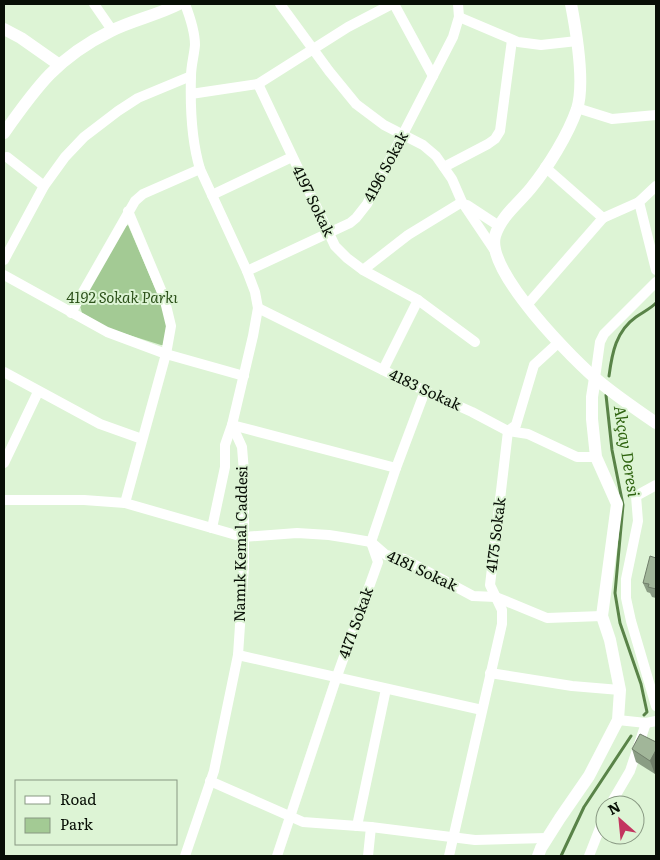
<svg xmlns="http://www.w3.org/2000/svg" width="660" height="860" viewBox="0 0 660 860" font-family="Literata,serif">
  <style>
    .green { fill: #a3ca94 }
    .lines { fill: none; stroke-linecap: round; stroke-linejoin: round }
    .stream { stroke: #598348; stroke-width: 3 }
    .minor { stroke: #fff; stroke-width: 10 }
    .tertiary { stroke: #fff; stroke-width: 12 }
    .wall { fill: #8a9d84 }
    .shaded-wall { fill: #717f6b }
    .building { fill: #a1b699; stroke: #717f6b }
    .labels { text-anchor: middle; stroke-width: 4; stroke-linejoin: round; paint-order: stroke }
    .street-label { font-size: 15px; fill: #080f06; stroke: #ddf4d5 }
    .park-label { font-size: 15px; font-style: italic; fill: #2d521b; stroke: #ddf4d5 }
    .water-label { font-size: 16px; font-style: italic; fill: #2f6410; stroke: #ddf4d5 }
  </style>
  <rect width="100%" height="100%" fill="#ddf4d5"/>
  <polygon class="green" points="128,225 161,302 167,326 163,345 161,345 110,329 82,313 80,306 124,227"/>
  <g class="lines">
    <g class="stream">
      <path d="M609 376C612 353 616 331 636 317 643 312 650 309 656 303"/>
      <polyline points="606,395 612,450 623,505 615,593 620,623 641,684 647,712 644,715"/>
      <polyline points="561,856 584,807 631,736"/>
    </g>
    <g class="minor">
      <polyline points="94,4 112,30"/>
      <polyline points="280,4 329,71 356,104 384,125 423,145 436,156 452,179 462,202 495,251"/>
      <polyline points="394,4 433,76"/>
      <polyline points="459,17 518,42 541,45 577,41"/>
      <polyline points="258,84 335,246 347,258 363,270 418,300 475,342"/>
      <polyline points="191,94 258,84 348,27 392,4"/>
      <polyline points="577,108 612,119 656,115"/>
      <polyline points="7,157 44,186"/>
      <polyline points="444,167 488,144 495,139 500,131 512,40"/>
      <polyline points="545,167 603,218 639,202"/>
      <polyline points="656,186 639,202 656,270"/>
      <polyline points="212,195 292,157"/>
      <polyline points="467,205 499,226"/>
      <polyline points="4,260 44,186 65,157 84,137 118,111 138,98 191,76"/>
      <polyline points="363,270 408,235 462,202"/>
      <polyline points="247,271 350,223 356,218 367,204 453,37 459,17 458,4"/>
      <polyline points="4,275 107,332 166,354 244,376"/>
      <polyline points="527,305 603,218"/>
      <polyline points="258,308 425,391 472,412 508,431 528,434 577,457 596,457"/>
      <polyline points="71,313 135,201 143,194 200,169"/>
      <polyline points="383,370 418,300"/>
      <polyline points="4,372 100,424 142,439"/>
      <polyline points="595,378 600,342 604,334 656,282"/>
      <polyline points="4,463 38,392"/>
      <polyline points="656,485 636,496 638,521 626,579 626,598 631,621 656,706"/>
      <polyline points="4,500 84,500 125,503 243,537 297,533 329,535 348,538 371,542 386,555 404,559 473,596 496,597 547,618 602,616"/>
      <polyline points="125,503 166,354 171,326 164,297 128,211"/>
      <polyline points="212,528 225,467 225,445 232,425 396,468"/>
      <polyline points="238,655 482,710"/>
      <polyline points="490,673 572,686 620,690"/>
      <polyline points="618,720 646,723 656,721"/>
      <polyline points="210,781 303,822 371,827 475,840 547,838"/>
      <polyline points="610,805 630,771 646,723"/>
      <polyline points="357,826 386,689"/>
      <path d="M185 856 214 771 238 655 244 566V472L242 447 232 425 253 336 258 308 255 292 247 271 200 169C191 139 190 108 191 76 191 66 194 56 195 45 195 31 190 17 185 4"/>
      <polyline points="277,856 337,676 378,562 371,542 396,468 425,391"/>
      <polyline points="368,856 371,827"/>
      <polyline points="449,856 502,624 502,610 490,585 508,431 516,425 534,365 558,343"/>
      <polyline points="589,856 605,815"/>
    </g>
    <g class="tertiary">
      <path d="M571 4C576 30 585 84 577 109 568 135 548 167 531 188 519 203 501 216 495 236 485 271 574 361 601 383 618 397 637 410 656 423"/>
      <polyline points="4,29 21,38 58,64"/>
      <path d="M4 133C37 86 58 57 111 31 133 20 158 15 179 4"/>
      <polyline points="538,856 541,848 560,818 589,776 618,720 620,690 610,640 602,616 617,504 596,457 592,419 592,397 595,378"/>
    </g>
  </g>
  <g class="wall">
    <polygon points="656,558 656,598 652,597 650,593 647,592 643,583"/>
    <polygon points="656,742 655,774 636,762 632,749"/>
  </g>
  <polygon class="shaded-wall" points="656,750 656,771 655,774 650,761"/>
  <g class="building">
    <polygon points="650,556 656,558 656,589 648,587 649,584 643,583"/>
    <polygon points="640,734 656,742 656,750 650,761 632,749"/>
  </g>
  <g class="labels">
    <g class="street-label">
      <text transform="translate(386 167) rotate(-62)" y="5">4196 Sokak</text>
      <text transform="translate(313 201) rotate(64)" y="5">4197 Sokak</text>
      <text transform="translate(425 390) rotate(25)" y="5">4183 Sokak</text>
      <text transform="translate(496 535) rotate(-83)" y="5">4175 Sokak</text>
      <text transform="translate(241 544) rotate(-89)" y="5">Namık Kemal Caddesi</text>
      <text transform="translate(422 571) rotate(25)" y="5">4181 Sokak</text>
      <text transform="translate(356 623) rotate(-70)" y="5">4171 Sokak</text>
    </g>
    <g class="park-label">
      <text x="122" y="303">4192 Sokak Parkı</text>
    </g>
    <g class="water-label">
      <text transform="translate(627 451) rotate(81)" y="6">Akçay Deresi</text>
    </g>
  </g>
  <rect width="660" height="860" fill="none" stroke="#080f06" stroke-width="10"/>
  <rect x="15" y="780" width="162" height="65" fill="#ddf4d5" stroke="#889882"/>
  <rect x="25" y="796" width="25" height="8" fill="#ffffff" stroke="#889882"/>
  <text x="60" y="805" font-size="15" fill="#080f06">Road</text>
  <rect x="25" y="818" width="25" height="15" fill="#a3ca94" stroke="#889882"/>
  <text x="60" y="830" font-size="15" fill="#080f06">Park</text>
  <g transform="translate(620 820) rotate(333)"><circle r="24" fill="#ddf4d5" stroke="#889882"/>
  <path d="M0-4L9 19L0 12L-9 19Z" fill="#c3355f"/>
  <text y="-8" font-size="14" font-weight="bold" text-anchor="middle" fill="#080f06">N</text>
  </g>
</svg>
